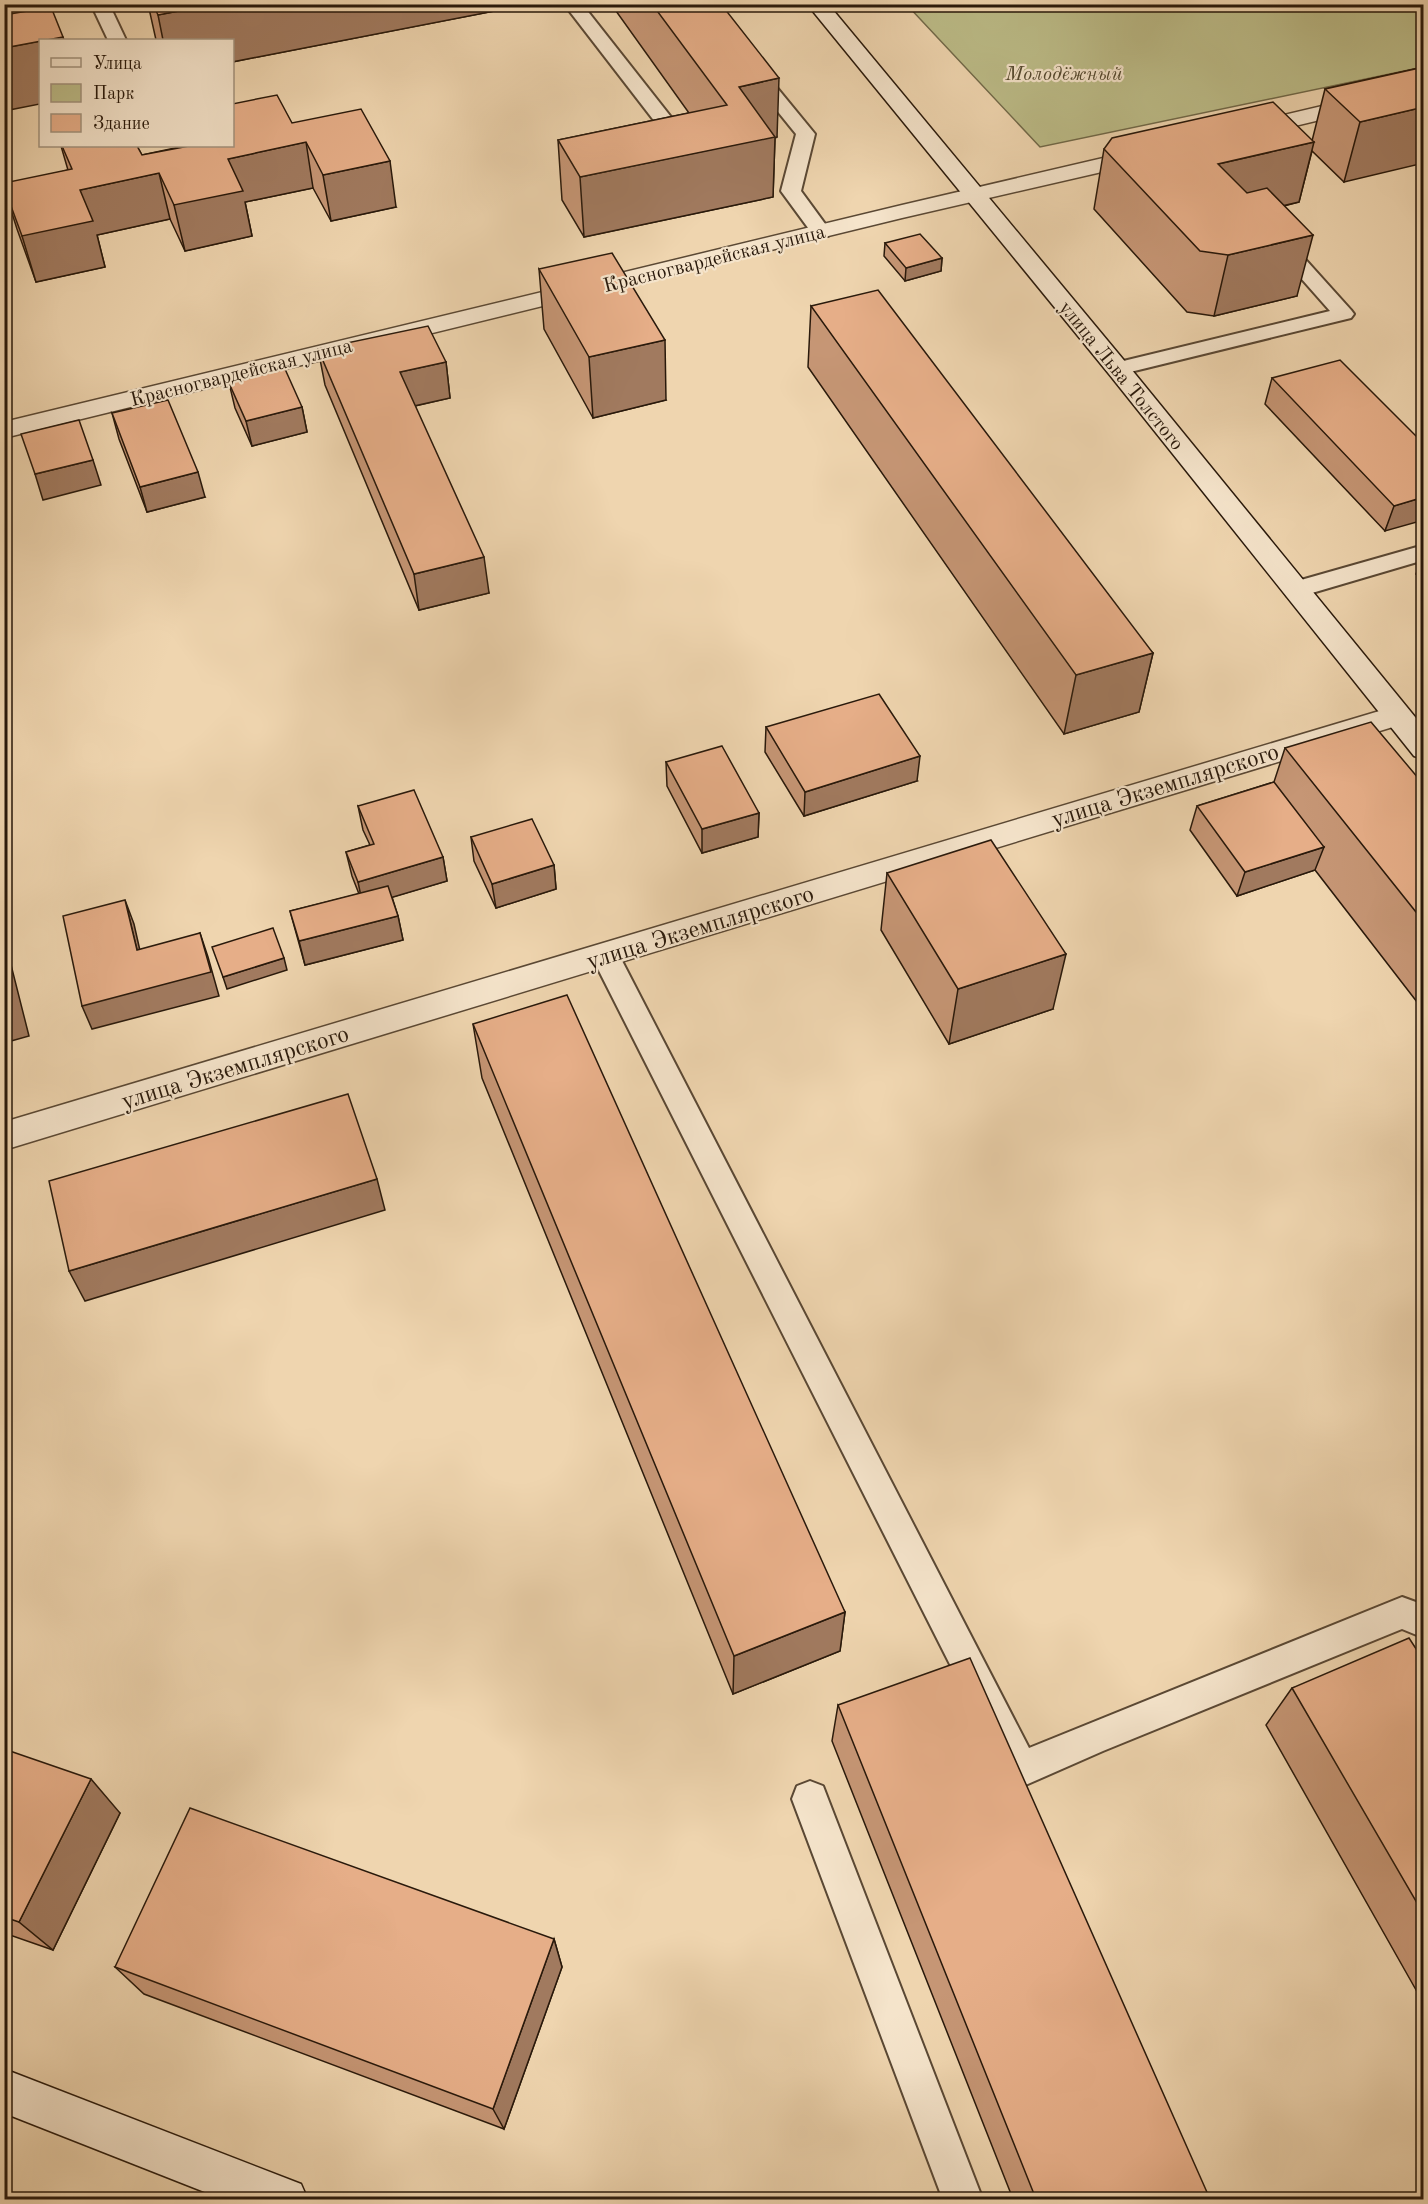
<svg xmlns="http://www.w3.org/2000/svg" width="1428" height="2204" viewBox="0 0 1428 2204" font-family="'Old Standard TT',serif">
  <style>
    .green { fill: #bcbc88; stroke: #726a4a; stroke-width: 1.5 }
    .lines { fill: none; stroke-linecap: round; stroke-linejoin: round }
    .lane-casing { stroke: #5a4834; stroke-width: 4 }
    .street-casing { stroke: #5a4834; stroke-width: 3 }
    .secondary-casing { stroke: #29190b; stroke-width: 3 }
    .lane { fill: #f5e4cb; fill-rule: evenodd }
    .street { fill: #f5e4cb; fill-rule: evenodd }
    .secondary { fill: #f5e4cb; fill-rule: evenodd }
    .wall { fill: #c69675; stroke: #29190b; stroke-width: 1.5 }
    .shaded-wall { fill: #a17a5f; stroke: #29190b; stroke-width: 1.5 }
    .building { fill: #e6ae88; stroke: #29190b; stroke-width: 1.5 }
    .labels { text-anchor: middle; stroke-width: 4.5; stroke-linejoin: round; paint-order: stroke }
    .far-park-label { font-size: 20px; font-style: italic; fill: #554a30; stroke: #f5e4cb }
    .far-street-label { font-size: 20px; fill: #29190b; stroke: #f5e4cb }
    .street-label { font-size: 24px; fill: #29190b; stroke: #f5e4cb }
  </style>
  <rect width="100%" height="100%" fill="#efd5af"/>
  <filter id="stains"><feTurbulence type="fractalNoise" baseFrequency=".00333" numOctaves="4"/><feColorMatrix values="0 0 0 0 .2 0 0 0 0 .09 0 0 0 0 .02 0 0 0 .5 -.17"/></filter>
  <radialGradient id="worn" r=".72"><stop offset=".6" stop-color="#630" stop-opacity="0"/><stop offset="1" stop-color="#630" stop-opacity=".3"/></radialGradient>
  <polygon class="green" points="907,5 1423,5 1423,67 1040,147"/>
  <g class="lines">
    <defs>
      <g id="lane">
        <polygon points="91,4 109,4 126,40 108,40"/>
        <polygon points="564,4 582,4 693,145 696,149 693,153 679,153"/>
        <polygon points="754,66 760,67 815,134 801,191 831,232 828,236 814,236 781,191 796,134 745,71 748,67"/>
        <polygon points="1280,237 1287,239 1351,310 1354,314 1351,318 1118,375 1111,374 1107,369 1111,364 1330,311 1270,243 1273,239"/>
        <polygon points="1424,545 1424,560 1295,598 1287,596 1283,590 1287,584"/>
        <polygon points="605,944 615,948 619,955 1029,1748 1402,1597 1424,1605 1424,1638 1402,1629 1103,1751 1021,1787 1009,1781 591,955 595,948"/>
        <polygon points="810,1781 823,1786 828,1799 983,2200 943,2200 792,1799 797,1786"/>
      </g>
      <g id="street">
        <polygon points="1424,82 1424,95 1249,137 1241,135 1238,130 1241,125"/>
        <polygon points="1146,148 1154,150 1157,155 1154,160 902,218 4,438 4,422 902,205"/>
        <polygon points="1396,706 1406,709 1410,716 1406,723 4,1150 4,1122"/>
      </g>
      <g id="secondary">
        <polygon points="807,4 828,4 1127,364 1424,728 1424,759 1414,756 1109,374"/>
        <polygon points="4,2069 301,2184 308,2200 225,2200 4,2113"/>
      </g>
    </defs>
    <use href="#lane" class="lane-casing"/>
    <use href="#street" class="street-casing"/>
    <use href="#secondary" class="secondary-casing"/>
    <use href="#lane" class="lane"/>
    <use href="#street" class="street"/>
    <use href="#secondary" class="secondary"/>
  </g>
  <g class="wall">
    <polygon points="148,4 500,4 500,10 232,62 232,40 156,40"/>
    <polygon points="611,4 721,4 777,137 775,138 773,197 584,237 562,200 558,140 689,113"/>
    <polygon points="1424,67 1344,182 1312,151 1299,202 1284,206 1297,296 1214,316 1187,312 1094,209 1104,149 1312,141 1325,89"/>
    <polygon points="292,123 396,207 331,221 313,188 245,202 252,236 185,251 170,219 97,235 105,267 36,282 17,229 4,188 68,170 61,146 137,146 142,155"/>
    <polygon points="885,243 942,258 941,271 905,281 884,256"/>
    <polygon points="539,269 666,400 593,418 544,329"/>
    <polygon points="811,306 1153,653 1139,712 1064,734 808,367"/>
    <polygon points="318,349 446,362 450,398 415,406 489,593 419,610 325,385"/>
    <polygon points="1272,378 1424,444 1385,531 1265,404"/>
    <polygon points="229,383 302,407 307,432 252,446 235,408"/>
    <polygon points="112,413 205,497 147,512 119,439"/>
    <polygon points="1424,553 1424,582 1416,574"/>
    <polygon points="766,727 917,781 804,816 765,752"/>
    <polygon points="1285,748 1424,785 1424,1011 1315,870 1237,896 1190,830 1197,806 1274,782"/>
    <polygon points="666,762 759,813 758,837 702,853 667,786"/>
    <polygon points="358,806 443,857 447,881 392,897 398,916 403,940 305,965 290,911 359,894 352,876 346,852 370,845 363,830"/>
    <polygon points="471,837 554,865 556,889 496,908 474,861"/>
    <polygon points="887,873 1053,1009 949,1044 881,930"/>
    <polygon points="473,1024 845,1612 840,1651 733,1694 482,1078"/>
    <polygon points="1424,1661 1424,2004 1266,1725 1292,1688"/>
    <polygon points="838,1705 1210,2199 1013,2199 832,1741"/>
    <polygon points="4,1749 120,1813 53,1950 4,1933"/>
    <polygon points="554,1939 562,1967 504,2129 144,1994 115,1967"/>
  </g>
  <g class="shaded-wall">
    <polygon points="215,4 500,4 500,10 232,62 232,40 163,40 158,15"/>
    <polygon points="63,37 64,40 43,40"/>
    <polygon points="40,41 40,104 4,111 4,48"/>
    <polygon points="779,78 777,137 775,138 773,197 584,237 580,177 738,144 739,87"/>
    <polygon points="1424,107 1424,163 1344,182 1360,122"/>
    <polygon points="306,142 313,188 245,202 252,236 185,251 174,205 228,159"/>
    <polygon points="1314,142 1299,202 1205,224 1218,164"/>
    <polygon points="390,161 396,207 331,221 323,175"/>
    <polygon points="159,173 170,219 97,235 105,267 36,282 22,236 80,190"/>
    <polygon points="1313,235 1297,296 1214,316 1228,255"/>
    <polygon points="942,258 941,271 905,281 906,268"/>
    <polygon points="665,340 666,400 593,418 589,357"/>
    <polygon points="446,362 450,398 405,408 400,372"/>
    <polygon points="302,407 307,432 252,446 246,421"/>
    <polygon points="93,460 101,485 43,500 35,474"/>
    <polygon points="198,472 205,497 147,512 140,487"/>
    <polygon points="1424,497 1424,520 1385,531 1394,506"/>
    <polygon points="484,557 489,593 419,610 414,574"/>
    <polygon points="1153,653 1139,712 1064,734 1076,675"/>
    <polygon points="920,756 917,781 804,816 805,792"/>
    <polygon points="759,813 758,837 702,853 702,829"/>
    <polygon points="1324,847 1315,870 1237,896 1245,872"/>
    <polygon points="443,857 447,881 363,906 358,882"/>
    <polygon points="554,865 556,889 496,908 492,884"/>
    <polygon points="125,900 134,924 145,973 137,950"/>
    <polygon points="398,916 403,940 305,965 299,941"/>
    <polygon points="200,933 208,957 219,996 92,1029 82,1006"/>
    <polygon points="4,943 7,949 29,1036 4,1043"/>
    <polygon points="1066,954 1053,1009 949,1044 958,989"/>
    <polygon points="284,958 287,970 227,989 223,977"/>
    <polygon points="377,1179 385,1210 85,1301 69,1271"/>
    <polygon points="845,1612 840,1651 733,1694 734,1656"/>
    <polygon points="91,1779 120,1813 53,1950 19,1922"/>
    <polygon points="554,1939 562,1967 504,2129 493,2109"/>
  </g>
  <g class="building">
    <polygon points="153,4 215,4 158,15"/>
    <polygon points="652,4 721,4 779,78 739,87 775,137 580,177 558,140 727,105"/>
    <polygon points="51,7 63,37 4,48 4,15"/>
    <polygon points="1424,67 1424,107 1360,122 1325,89"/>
    <polygon points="277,95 292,123 361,109 390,161 323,175 306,142 228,159 243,191 174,205 159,173 80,190 93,221 22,236 4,187 4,183 72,169 62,146 137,146 142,155 189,146 232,146 232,104"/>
    <polygon points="1273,102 1314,142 1218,164 1247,193 1267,188 1313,235 1228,255 1200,251 1104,149 1112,138"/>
    <polygon points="920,234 942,258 906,268 885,243"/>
    <polygon points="612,253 665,340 589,357 539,269"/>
    <polygon points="878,290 1153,653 1076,675 811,306"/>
    <polygon points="428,326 446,362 400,372 484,557 414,574 318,349"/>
    <polygon points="1340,360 1424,444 1424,497 1394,506 1272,378"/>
    <polygon points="285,369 302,407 246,421 229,383"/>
    <polygon points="168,400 198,472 140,487 112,413"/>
    <polygon points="79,420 93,460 35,474 21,434"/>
    <polygon points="879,694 920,756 805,792 766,727"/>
    <polygon points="1371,722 1424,785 1424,922 1285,748"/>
    <polygon points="722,746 759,813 702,829 666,762"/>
    <polygon points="1274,782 1324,847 1245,872 1197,806"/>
    <polygon points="414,790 443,857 358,882 346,852 374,844 358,806"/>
    <polygon points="532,819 554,865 492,884 471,837"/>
    <polygon points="991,840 1066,954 958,989 887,873"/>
    <polygon points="388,886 398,916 299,941 290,911"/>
    <polygon points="125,900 137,950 200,933 211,972 82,1006 63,916"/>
    <polygon points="273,928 284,958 223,977 212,947"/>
    <polygon points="567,995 845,1612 734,1656 473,1024"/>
    <polygon points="348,1094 377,1179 69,1271 49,1181"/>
    <polygon points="1409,1638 1424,1661 1424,1915 1292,1688"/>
    <polygon points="970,1658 1210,2199 1036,2199 838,1705"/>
    <polygon points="4,1749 91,1779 19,1922 4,1917"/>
    <polygon points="190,1808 554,1939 493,2109 115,1967"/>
  </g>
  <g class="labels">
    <g class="far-park-label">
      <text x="1064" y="80">Молодёжный</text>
    </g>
    <g class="far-street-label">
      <text transform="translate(714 258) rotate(-14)" y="7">Красногвардейская улица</text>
      <text transform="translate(241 372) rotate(-14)" y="7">Красногвардейская улица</text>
      <text transform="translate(1122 375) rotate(51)" y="7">улица Льва Толстого</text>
    </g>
    <g class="street-label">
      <text transform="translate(1165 785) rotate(-17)" y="8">улица Экземплярского</text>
      <text transform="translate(700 927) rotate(-17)" y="8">улица Экземплярского</text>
      <text transform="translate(235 1067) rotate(-17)" y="8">улица Экземплярского</text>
    </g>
  </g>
  <rect width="1428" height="2204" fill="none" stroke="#efd5af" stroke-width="24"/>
  <rect x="6" y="6" width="1416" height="2192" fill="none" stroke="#29190b" stroke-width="3"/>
  <rect x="12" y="12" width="1404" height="2180" fill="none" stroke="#29190b" stroke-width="1.5"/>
  <rect x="39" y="39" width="195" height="108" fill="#f5e4cb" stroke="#a3937e" stroke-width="1.5"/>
  <rect x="51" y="58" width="30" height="9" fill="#f5e4cb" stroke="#a3937e" stroke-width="1.5"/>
  <text x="93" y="69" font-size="18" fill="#29190b">Улица</text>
  <rect x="51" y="84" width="30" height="18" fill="#bcbc88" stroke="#a3937e" stroke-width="1.5"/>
  <text x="93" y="99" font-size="18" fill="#29190b">Парк</text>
  <rect x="51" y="114" width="30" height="18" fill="#e6ae88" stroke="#a3937e" stroke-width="1.5"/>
  <text x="93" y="129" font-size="18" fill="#29190b">Здание</text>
  <rect width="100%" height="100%" filter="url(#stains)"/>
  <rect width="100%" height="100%" fill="url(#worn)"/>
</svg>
